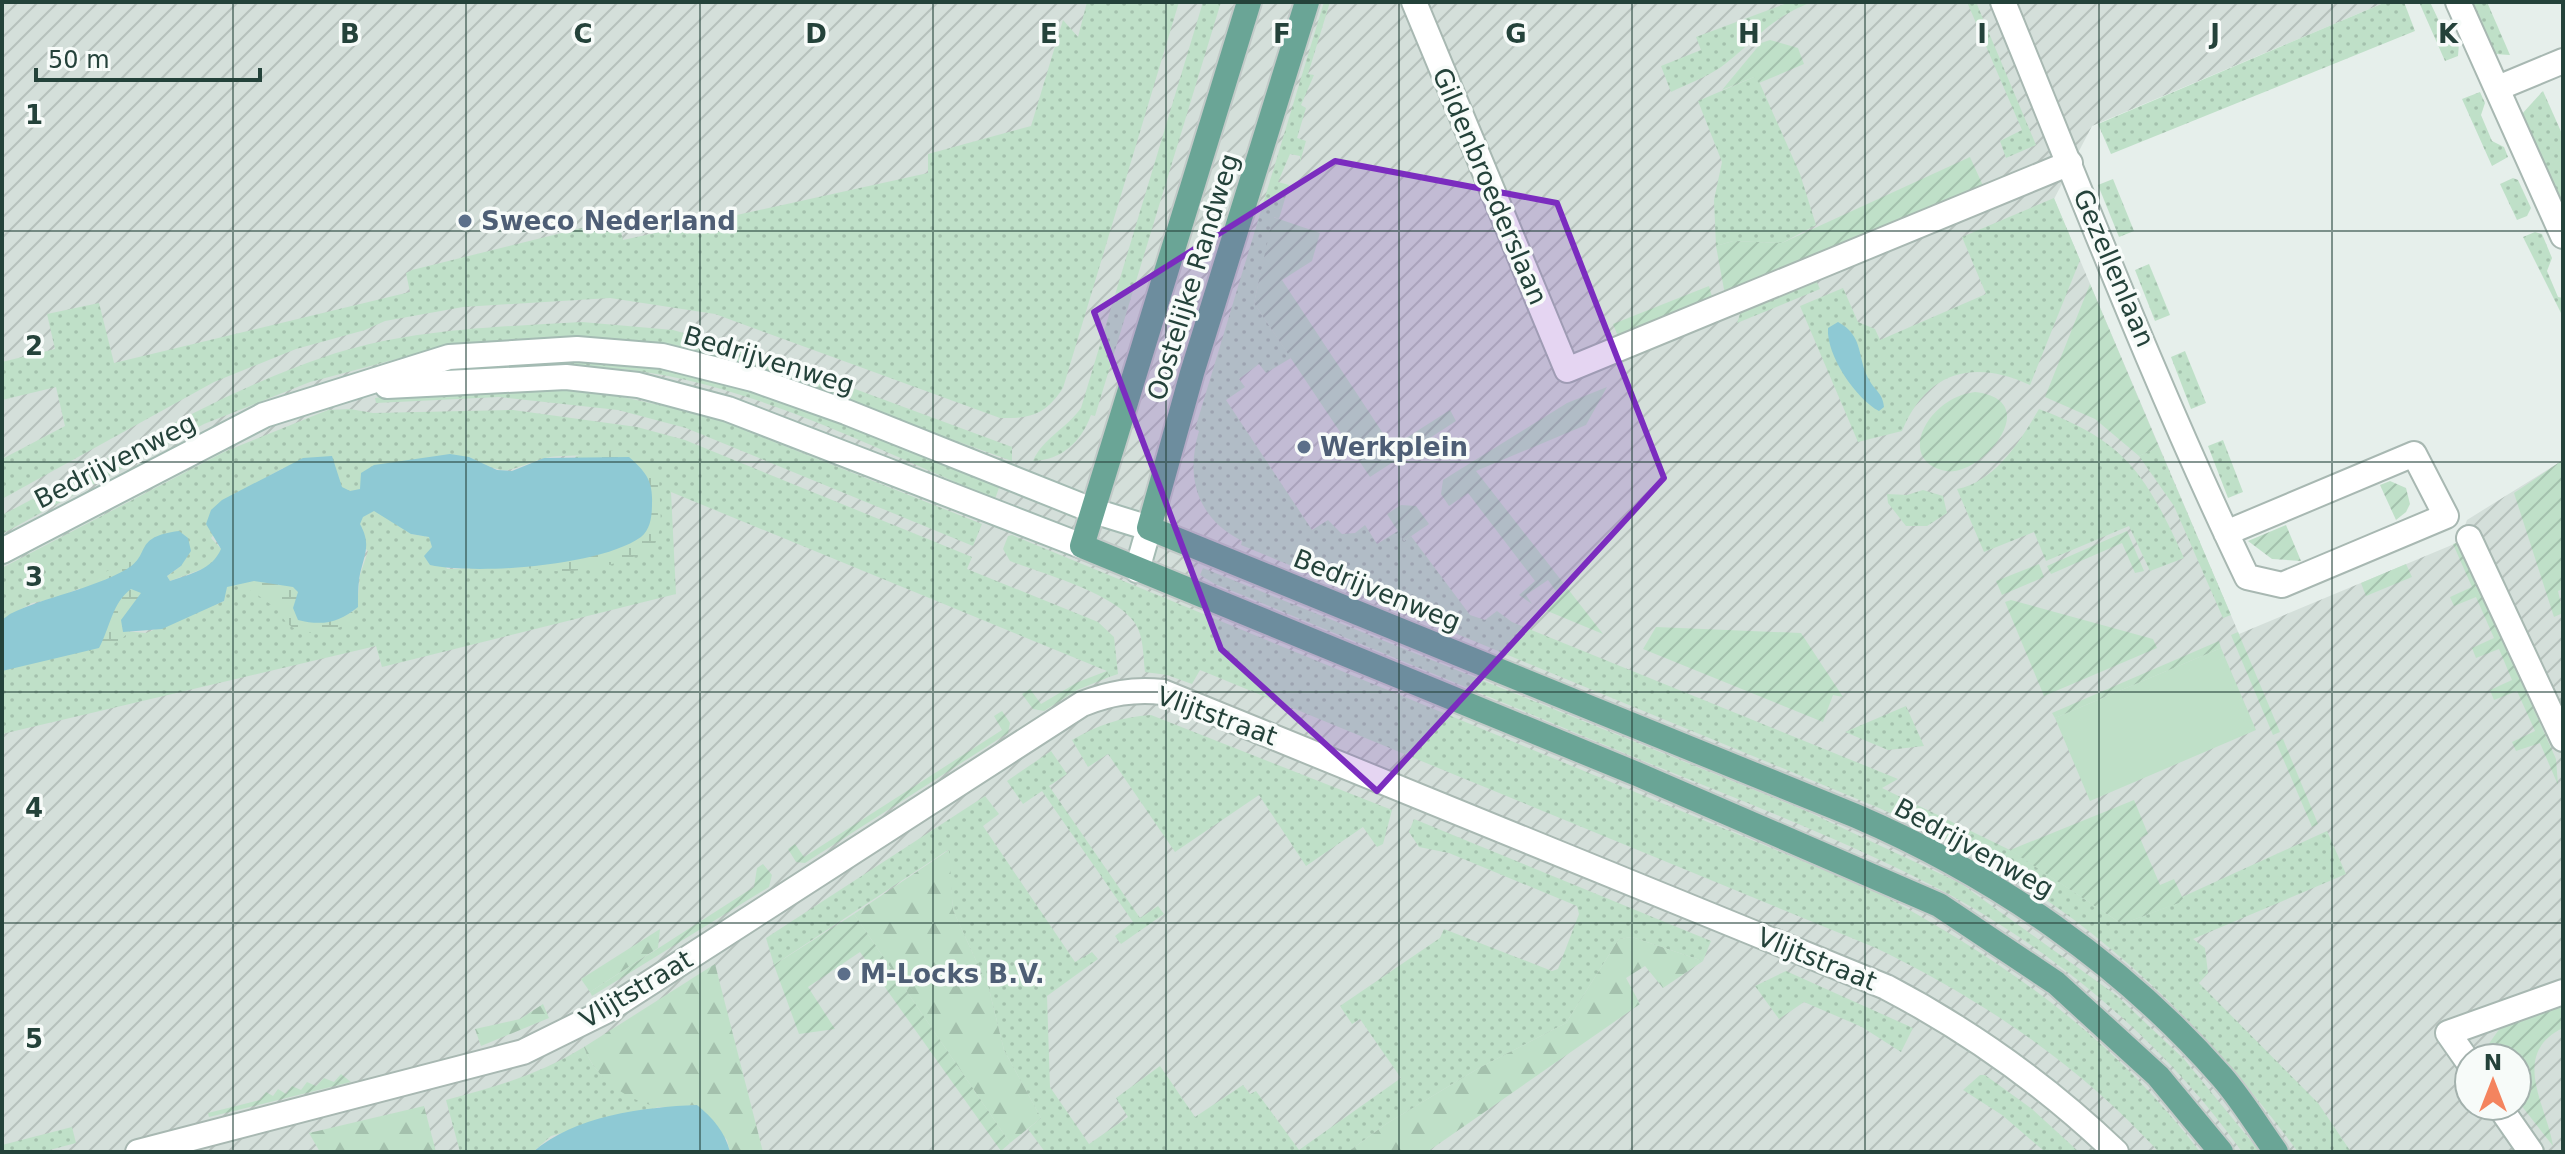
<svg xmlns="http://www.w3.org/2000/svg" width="2565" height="1154" viewBox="0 0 2565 1154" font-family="'DejaVu Sans',sans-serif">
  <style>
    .industrial { fill: url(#industrial-furrows); fill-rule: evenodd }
    .grass { fill: url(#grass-dots); fill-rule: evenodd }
    .forest { fill: url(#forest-firs) }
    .wetland { fill: url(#wetland-marsh) }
    .garden { fill: url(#garden-furrows) }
    .pitch { fill: #bfe0c8 }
    .water { fill: #8ec9d4 }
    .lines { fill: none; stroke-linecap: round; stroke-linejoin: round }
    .street-casing { stroke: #a8b8b2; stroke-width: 28 }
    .secondary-casing { stroke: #a4bbb3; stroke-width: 28 }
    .primary-casing { stroke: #c2cac8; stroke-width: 28 }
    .street { stroke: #fff; stroke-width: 24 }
    .secondary { stroke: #fff; stroke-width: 24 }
    .primary { stroke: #6aa596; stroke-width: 24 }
    .marked { fill: #7b2cbf; fill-opacity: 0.2; stroke: #7b2cbf; stroke-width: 6; stroke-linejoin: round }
    .grid { fill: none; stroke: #24423a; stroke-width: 2; stroke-opacity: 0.55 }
    .service-dot { fill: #5c6f8a; stroke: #f7fbf9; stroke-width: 3 }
    .labels { text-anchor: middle; stroke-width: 7; stroke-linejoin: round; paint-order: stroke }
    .street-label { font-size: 26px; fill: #24423a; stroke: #f7fbf9 }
    .service-label { font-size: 26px; font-weight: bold; fill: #4e5e75; stroke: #f7fbf9; text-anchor: start }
    .grid-label { font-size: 26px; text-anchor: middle; font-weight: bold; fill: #24423a; stroke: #f7fbf9; stroke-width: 7; stroke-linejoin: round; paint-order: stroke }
  </style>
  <defs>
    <pattern id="industrial-furrows" width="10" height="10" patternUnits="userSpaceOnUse" patternTransform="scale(2)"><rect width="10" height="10" fill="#d4dfda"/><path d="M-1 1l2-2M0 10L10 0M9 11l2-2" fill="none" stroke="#b6c1bc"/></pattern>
    <pattern id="grass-dots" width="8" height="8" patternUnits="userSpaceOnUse" patternTransform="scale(2)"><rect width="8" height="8" fill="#bfe0c8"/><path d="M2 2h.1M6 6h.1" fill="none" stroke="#a4c1ad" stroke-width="1.8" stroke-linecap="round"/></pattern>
    <pattern id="forest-firs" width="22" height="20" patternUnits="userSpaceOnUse" patternTransform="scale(2)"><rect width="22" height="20" fill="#bfe0c8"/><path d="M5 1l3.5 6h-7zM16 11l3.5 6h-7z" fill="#a4c1ad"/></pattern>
    <pattern id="wetland-marsh" width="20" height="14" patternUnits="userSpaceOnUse" patternTransform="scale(2)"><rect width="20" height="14" fill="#bfe0c8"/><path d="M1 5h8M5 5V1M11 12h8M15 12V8" fill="none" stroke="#a4c1ad"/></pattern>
    <pattern id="garden-furrows" width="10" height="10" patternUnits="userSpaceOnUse" patternTransform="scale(2)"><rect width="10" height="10" fill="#bfe0c8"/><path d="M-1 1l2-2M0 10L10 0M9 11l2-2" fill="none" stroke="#a4c1ad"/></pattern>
  </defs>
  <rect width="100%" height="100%" fill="#e6efeb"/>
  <path class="industrial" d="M2 2H2386L2092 126 2054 199 2239 634 2459 542 2467 520 2563 460V1152H2ZM2469 1058H2517V1106H2469Z"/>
  <g class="grass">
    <path d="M1087 2H1179L1063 388C1046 414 1031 419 1000 418L715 314 610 298 463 307 385 321 365 330 296 349 214 382 2 499V459L65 426 56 387 2 400V362L55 349 47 314 99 303 114 363 410 292 406 273 412 270 618 219 623 240 928 173V154L1031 126 1063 20 1078 37Z"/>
    <path d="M1203 2H1221L1095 416 1091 415C1081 442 1062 460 1033 461 1043 438 1066 429 1081 408Z"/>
    <path d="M1324 2H1330L1308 74 1314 75 1301 105 1306 108 1297 138 1306 141 1300 162V156L1290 154 1278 182 1289 185 1279 219 1274 217 1254 303 1291 358 1266 373 1259 364 1239 379 1245 387 1226 400 1312 530 1328 520 1342 534 1355 533 1365 525 1377 544 1398 531 1404 541 1411 536 1470 615 1485 620 1497 611 1512 622 1898 779 1882 788 2012 851 2122 924 2183 901 2182 897 2327 831 2346 874 2193 939 2205 948 2208 973 2199 983 2318 1103 2351 1152H2298C2182 995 2059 886 1879 808L1241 545 1242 541C1197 518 1185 478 1199 431L1195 429Z"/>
    <path d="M1790 2H1812C1766 20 1757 40 1721 67 1707 77 1687 84 1671 92L1661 66 1701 50 1696 37Z"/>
    <polygon points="1967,2 1976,2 2036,145 2006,158 2000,141 2022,130"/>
    <polygon points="2386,2 2404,2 2415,31 2111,154 2098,124"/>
    <polygon points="2419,2 2430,2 2447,38 2459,43 2458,56 2445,61"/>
    <polygon points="2471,2 2487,2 2510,55 2495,54"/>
    <polygon points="1754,77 1757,77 1800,174 1816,225 1782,243 1733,241 1716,246 1714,200 1722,162 1698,101"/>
    <polygon points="2543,91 2563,136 2563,201 2558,200 2521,115"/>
    <polygon points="2480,92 2485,103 2481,115 2492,141 2504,147 2508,157 2492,166 2462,99"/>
    <polygon points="2513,178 2518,180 2531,208 2527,216 2517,220 2500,184"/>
    <polygon points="2113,179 2134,231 2119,237 2098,185"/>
    <path d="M2054 198 2080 260 2030 385C1973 359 1927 371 1902 431L1858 442 1800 306 1843 288 1858 322 1875 329 1880 340 1986 294 1962 237Z"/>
    <polygon points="2535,232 2542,234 2552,258 2547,271 2558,297 2563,298 2563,317 2523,237"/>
    <polygon points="2149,264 2170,315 2155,321 2135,270"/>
    <polygon points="1815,278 1820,289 1737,323 1742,308"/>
    <path d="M582 322 673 330 763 355 1012 447V461L811 389 634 342 529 339 427 351 310 382 204 424 2 534V515C108 461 210 396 324 357 407 329 495 327 582 322Z"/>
    <polygon points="2185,351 2206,403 2191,409 2171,357"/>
    <path d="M586 360 655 365 738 381 1000 485 995 499C875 449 740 377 609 368 565 365 519 369 475 371L474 366Z"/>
    <polygon points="519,386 591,390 709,416 982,524 973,546 686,428 618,410 499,397 376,403 375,398 443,387"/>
    <path d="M350 409 373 413 513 410 637 427 685 440 972 557 967 569 1098 622 1114 637 1118 674 1109 677 1107 671 671 492 676 594 382 667 376 646 2 734V671L123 631 146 633 224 601 205 568 170 581 167 576 181 566 131 567 54 599 32 603 2 620V568L226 451 328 410ZM586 455 566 561 522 567 447 569 430 537 411 534 469 457C508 476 503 472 541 459 555 455 572 456 586 455ZM283 468 368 551 360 575 357 607 343 620 224 552 211 538 253 485Z"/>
    <path d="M2039 409C2127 442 2146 475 2184 558L2150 571 2129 526 2046 561 2034 532 1984 552 1957 489C1996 481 2020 441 2039 409Z"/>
    <polygon points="2223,440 2243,492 2228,498 2208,446"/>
    <polygon points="2159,447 2231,615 2223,618 2174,506 2139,456"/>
    <polygon points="1923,490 1943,496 1947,513 1927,526 1906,526 1888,503 1887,494 1907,495"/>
    <path d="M1012 535 1875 891C2003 960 2111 1035 2200 1152H2159C2078 1064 1983 1000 1876 948L1200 670 1192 684 1167 675 1145 672C1143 656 1144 637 1135 623 1114 593 1044 574 1010 561L1003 549 1008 536Z"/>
    <path d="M1203 568 1804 810 1960 883 2116 995 2184 1059 2260 1152H2242C2166 1044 2056 951 1939 889 1841 838 1736 799 1634 757 1495 699 1355 641 1215 584L1200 575Z"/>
    <polygon points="1906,706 1924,746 1888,750 1845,732"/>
    <path d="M1151 715 1392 810 1383 844 1377 847 1363 827 1306 866 1259 795 1175 852 1108 754 1088 767 1072 740C1098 725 1121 717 1151 715Z"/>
    <polygon points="1051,751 1067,774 1049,786 1140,918 1158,906 1164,914 1121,944 1115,936 1133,922 1042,791 1023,804 1007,781"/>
    <polygon points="985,796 999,814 983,826 1075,962 1092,952 1098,959 1047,996 1050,1087 1089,1144 1128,1117 1116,1098 1160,1066 1195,1117 1243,1085 1250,1094 1256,1091 1299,1150 1401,1078 1360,1019 1352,1024 1340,1006 1440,938 1444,929 1552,971 1558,969 1579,914 1577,906 1449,853 1419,847 1409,832 1414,819 1711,941 1703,961 1632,937 1619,939 1566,1023 1479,1068 1386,1124 1348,1152 1045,1152 1028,1129 1041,1118 1004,1050 989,989 953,910 948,850 774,965 766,938"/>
    <polygon points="1786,971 1913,1028 1901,1052 1862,1027 1804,1002 1779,1019 1755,986"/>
    <path d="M584 1047C597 1083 625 1093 659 1107L551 1136 533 1152H460L446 1100C496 1087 540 1074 584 1047Z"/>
    <polygon points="1980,1075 1985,1075 2032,1109 2079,1152 2045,1152 2002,1115 1963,1090"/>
    <polygon points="72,1127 76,1143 42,1152 2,1152 2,1145"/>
  </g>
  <g class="forest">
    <polygon points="949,850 953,910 989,989 1004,1050 1041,1118 1010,1143 854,914"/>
    <polygon points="660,929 658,948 590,992 581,979"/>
    <polygon points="1632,937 1703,961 1663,988 1645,966 1626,978 1640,1004 1427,1152 1348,1152 1386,1124 1479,1068 1566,1023 1619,939"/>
    <path d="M715 964 763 1152H730L727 1140 697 1105C685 1106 670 1109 659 1107 625 1100 595 1078 584 1047Z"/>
    <polygon points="543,1004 549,1018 481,1046 475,1029 520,1019"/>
    <polygon points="424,1106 436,1152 320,1152 309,1133"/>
  </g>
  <g class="wetland">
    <path d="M621 449 642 460 659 476 661 526 654 547C613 569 568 577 522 567L537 562 576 456Z"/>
    <path d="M147 540 157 577C132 623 137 646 81 652L80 584 124 563 137 544Z"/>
    <path d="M306 567 327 616 352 612 357 619C337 631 304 641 286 622 281 617 280 610 274 607 262 597 250 591 238 580Z"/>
  </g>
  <g class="garden">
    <polygon points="1770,40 1798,48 1804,64 1759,83 1754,77 1722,90 1761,43"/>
    <polygon points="1970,157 1984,188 1725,295 1716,246 1733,241 1782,243"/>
    <polygon points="1273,217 1320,233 1312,261 1282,280 1392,447 1450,410 1456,421 1370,477 1254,303"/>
    <polygon points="2090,284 2159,447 2139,456 2095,419 2045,397"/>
    <polygon points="1709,286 1713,300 1619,339 1613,324"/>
    <polygon points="1607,387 1586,425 1476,471 1603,634 1545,610 1560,597 1548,580 1526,595 1532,604 1519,595 1535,581 1468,493 1449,506 1441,494 1443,480 1567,403"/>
    <path d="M1975 392C2047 400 1980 478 1946 471 1894 461 1928 397 1975 392Z"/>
    <polygon points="2563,460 2563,589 2558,591 2563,613 2554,617 2514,493"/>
    <polygon points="2390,481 2406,488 2410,504 2406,512 2396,520 2380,485"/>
    <polygon points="1401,505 1416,506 1429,524 1404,541 1387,514"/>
    <polygon points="2286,525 2301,561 2272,559 2248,541"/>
    <polygon points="2127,531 2144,571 2135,573 2122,543 2051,574 2047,566"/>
    <polygon points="2459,542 2556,759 2558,785 2540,743 2516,751 2512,742 2535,731 2517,691 2494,700 2490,690 2512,680 2499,649 2476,658 2472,648 2494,638 2476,597 2454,606 2450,597 2472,587 2453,544"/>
    <polygon points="2039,564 2044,577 2002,595 1996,581"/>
    <polygon points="2406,564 2412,577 2366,596 2361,583"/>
    <polygon points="2011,600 2153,639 2157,648 2044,696 2005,602"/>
    <polygon points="1656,627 1801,633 1843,697 1833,695 1823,722 1643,649"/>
    <polygon points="2238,632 2280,732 2273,735 2231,635"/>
    <polygon points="2219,641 2221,648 2055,718 2052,713"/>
    <polygon points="1107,671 1109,677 1077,690 1044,711 1033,709 1022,694 1030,689 1041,704 1078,682"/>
    <polygon points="1002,711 1010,723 1008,733 805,863 796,862 788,849 795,844 804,857 1002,730 994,716"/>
    <polygon points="2283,739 2318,824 2312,827 2276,742"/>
    <polygon points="2134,800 2148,834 2140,838 2160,885 2174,879 2184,901 2122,924 2010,850"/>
    <polygon points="763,864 772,875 769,887 592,996 590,992 754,887 757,868"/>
    <polygon points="854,914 1010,1143 1001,1151 860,952 808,987 835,1029 799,1034 774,965"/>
    <path d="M2563 1002V1028C2509 1054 2547 1106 2553 1146L2517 1100V1058H2490L2488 1045 2500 1028Z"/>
    <polygon points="341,1074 351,1082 209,1117 208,1113 260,1100 266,1092 273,1096 278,1089 286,1094 292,1086 301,1090 307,1082 316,1086 324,1078 334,1082"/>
  </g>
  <polygon class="pitch" points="2221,648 2256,730 2090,801 2055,718"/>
  <g class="water">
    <path d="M1838 322C1864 336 1857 357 1868 378 1874 390 1883 393 1884 407L1879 411C1856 399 1826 355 1828 328Z"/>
    <path d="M450 454 469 457 497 470 512 471 544 458 629 457C646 472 653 481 652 503 652 515 651 529 641 537 600 566 478 575 430 565L424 556 432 547 429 537 411 534 374 511 363 517 360 524C371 544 365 553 360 574 358 584 358 597 358 607 339 623 322 626 298 620L293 608 298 592 293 587 254 581 227 587 224 601 162 629 123 632 121 620 141 593 131 589C112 603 110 628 99 648L2 671V620L10 614C47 596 90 590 127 569 152 554 132 537 179 531L188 538 191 551 181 566 167 576 170 581C190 574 212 570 221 549L206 524 211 510 222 500 303 458 332 456 342 487 350 491 360 489 361 473 374 465Z"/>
    <path d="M697 1105C713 1118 725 1132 730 1152H533C574 1116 643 1107 697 1105Z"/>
  </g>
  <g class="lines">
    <defs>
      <g id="street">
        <polyline points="1414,2 1567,370 2070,163"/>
        <path d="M2003 2C2082 194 2157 390 2247 577L2282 585 2446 516 2414 454 2226 533"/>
        <polyline points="2458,2 2563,236"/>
        <polyline points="2498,88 2563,61"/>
        <polyline points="2469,538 2563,739"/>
        <polyline points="2469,1063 2448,1033 2563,992"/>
        <polyline points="2499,1106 2531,1152"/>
        <path d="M138 1152 523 1052 606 1011 1082 704C1110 693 1133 689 1163 692L1886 987C1970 1031 2048 1087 2116 1152"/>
      </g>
      <g id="secondary">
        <polyline points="387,386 566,377 638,385 728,409 1082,546"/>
        <polyline points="2,551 264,415 449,357 577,349 662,356 753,379 846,412 1094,511 1149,528 1137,570"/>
      </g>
      <g id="primary">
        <polyline points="1249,2 1082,546 1637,774 1939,905 2056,983 2158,1076 2221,1152"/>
        <path d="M1307 2 1192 373 1149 528 1856 816C1995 876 2122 963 2222 1077 2242 1100 2258 1127 2276 1152"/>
      </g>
    </defs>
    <use href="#street" class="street-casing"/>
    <use href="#secondary" class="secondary-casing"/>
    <use href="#primary" class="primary-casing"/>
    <use href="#street" class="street"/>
    <use href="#secondary" class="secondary"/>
    <use href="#primary" class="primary"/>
  </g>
  <path class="marked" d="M1335 161 1557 203 1664 478 1377 791 1221 649 1094 312Z"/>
  <path class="grid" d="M233 2V1152M466 2V1152M700 2V1152M933 2V1152M1166 2V1152M1399 2V1152M1632 2V1152M1865 2V1152M2099 2V1152M2332 2V1152M2 231H2563M2 462H2563M2 692H2563M2 923H2563"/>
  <g class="service-dot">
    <circle cx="465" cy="221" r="8"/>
    <circle cx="1304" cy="447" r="8"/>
    <circle cx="844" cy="974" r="8"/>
  </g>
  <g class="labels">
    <g class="street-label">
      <text transform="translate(1490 186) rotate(67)" y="9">Gildenbroederslaan</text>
      <text transform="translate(2114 268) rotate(67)" y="9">Gezellenlaan</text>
      <text transform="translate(1193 277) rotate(-73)" y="9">Oostelijke Randweg</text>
      <text transform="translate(769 360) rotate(17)" y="9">Bedrijvenweg</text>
      <text transform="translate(115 461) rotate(-27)" y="9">Bedrijvenweg</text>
      <text transform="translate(1377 590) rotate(22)" y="9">Bedrijvenweg</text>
      <text transform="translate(1217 716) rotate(20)" y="9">Vlijtstraat</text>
      <text transform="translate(1974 848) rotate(29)" y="9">Bedrijvenweg</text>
      <text transform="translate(1817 959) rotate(22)" y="9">Vlijtstraat</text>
      <text transform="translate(636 989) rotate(-31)" y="9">Vlijtstraat</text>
    </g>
    <g class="service-label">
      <text x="481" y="230">Sweco Nederland</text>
      <text x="1320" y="456">Werkplein</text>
      <text x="860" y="983">M-Locks B.V.</text>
    </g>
  </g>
  <g class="grid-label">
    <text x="350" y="43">B</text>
    <text x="583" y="43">C</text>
    <text x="816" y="43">D</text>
    <text x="1049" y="43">E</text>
    <text x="1282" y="43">F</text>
    <text x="1516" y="43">G</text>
    <text x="1749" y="43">H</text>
    <text x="1982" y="43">I</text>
    <text x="2215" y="43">J</text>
    <text x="2448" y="43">K</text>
    <text x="34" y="124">1</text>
    <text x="34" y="355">2</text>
    <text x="34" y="586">3</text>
    <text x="34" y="817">4</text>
    <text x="34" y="1048">5</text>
  </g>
  <rect width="2565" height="1154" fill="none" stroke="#24423a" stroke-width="8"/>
  <g transform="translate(2493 1082)"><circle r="38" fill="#f7fbf9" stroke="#a3b1ad" stroke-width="2"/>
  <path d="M0-6L14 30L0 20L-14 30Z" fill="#f4845f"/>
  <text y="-12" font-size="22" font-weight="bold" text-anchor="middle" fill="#24423a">N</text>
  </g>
  <path d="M36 68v12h224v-12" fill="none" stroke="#24423a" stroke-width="4"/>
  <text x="48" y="68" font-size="24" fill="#24423a" stroke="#f7fbf9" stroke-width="6" paint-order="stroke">50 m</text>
</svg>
